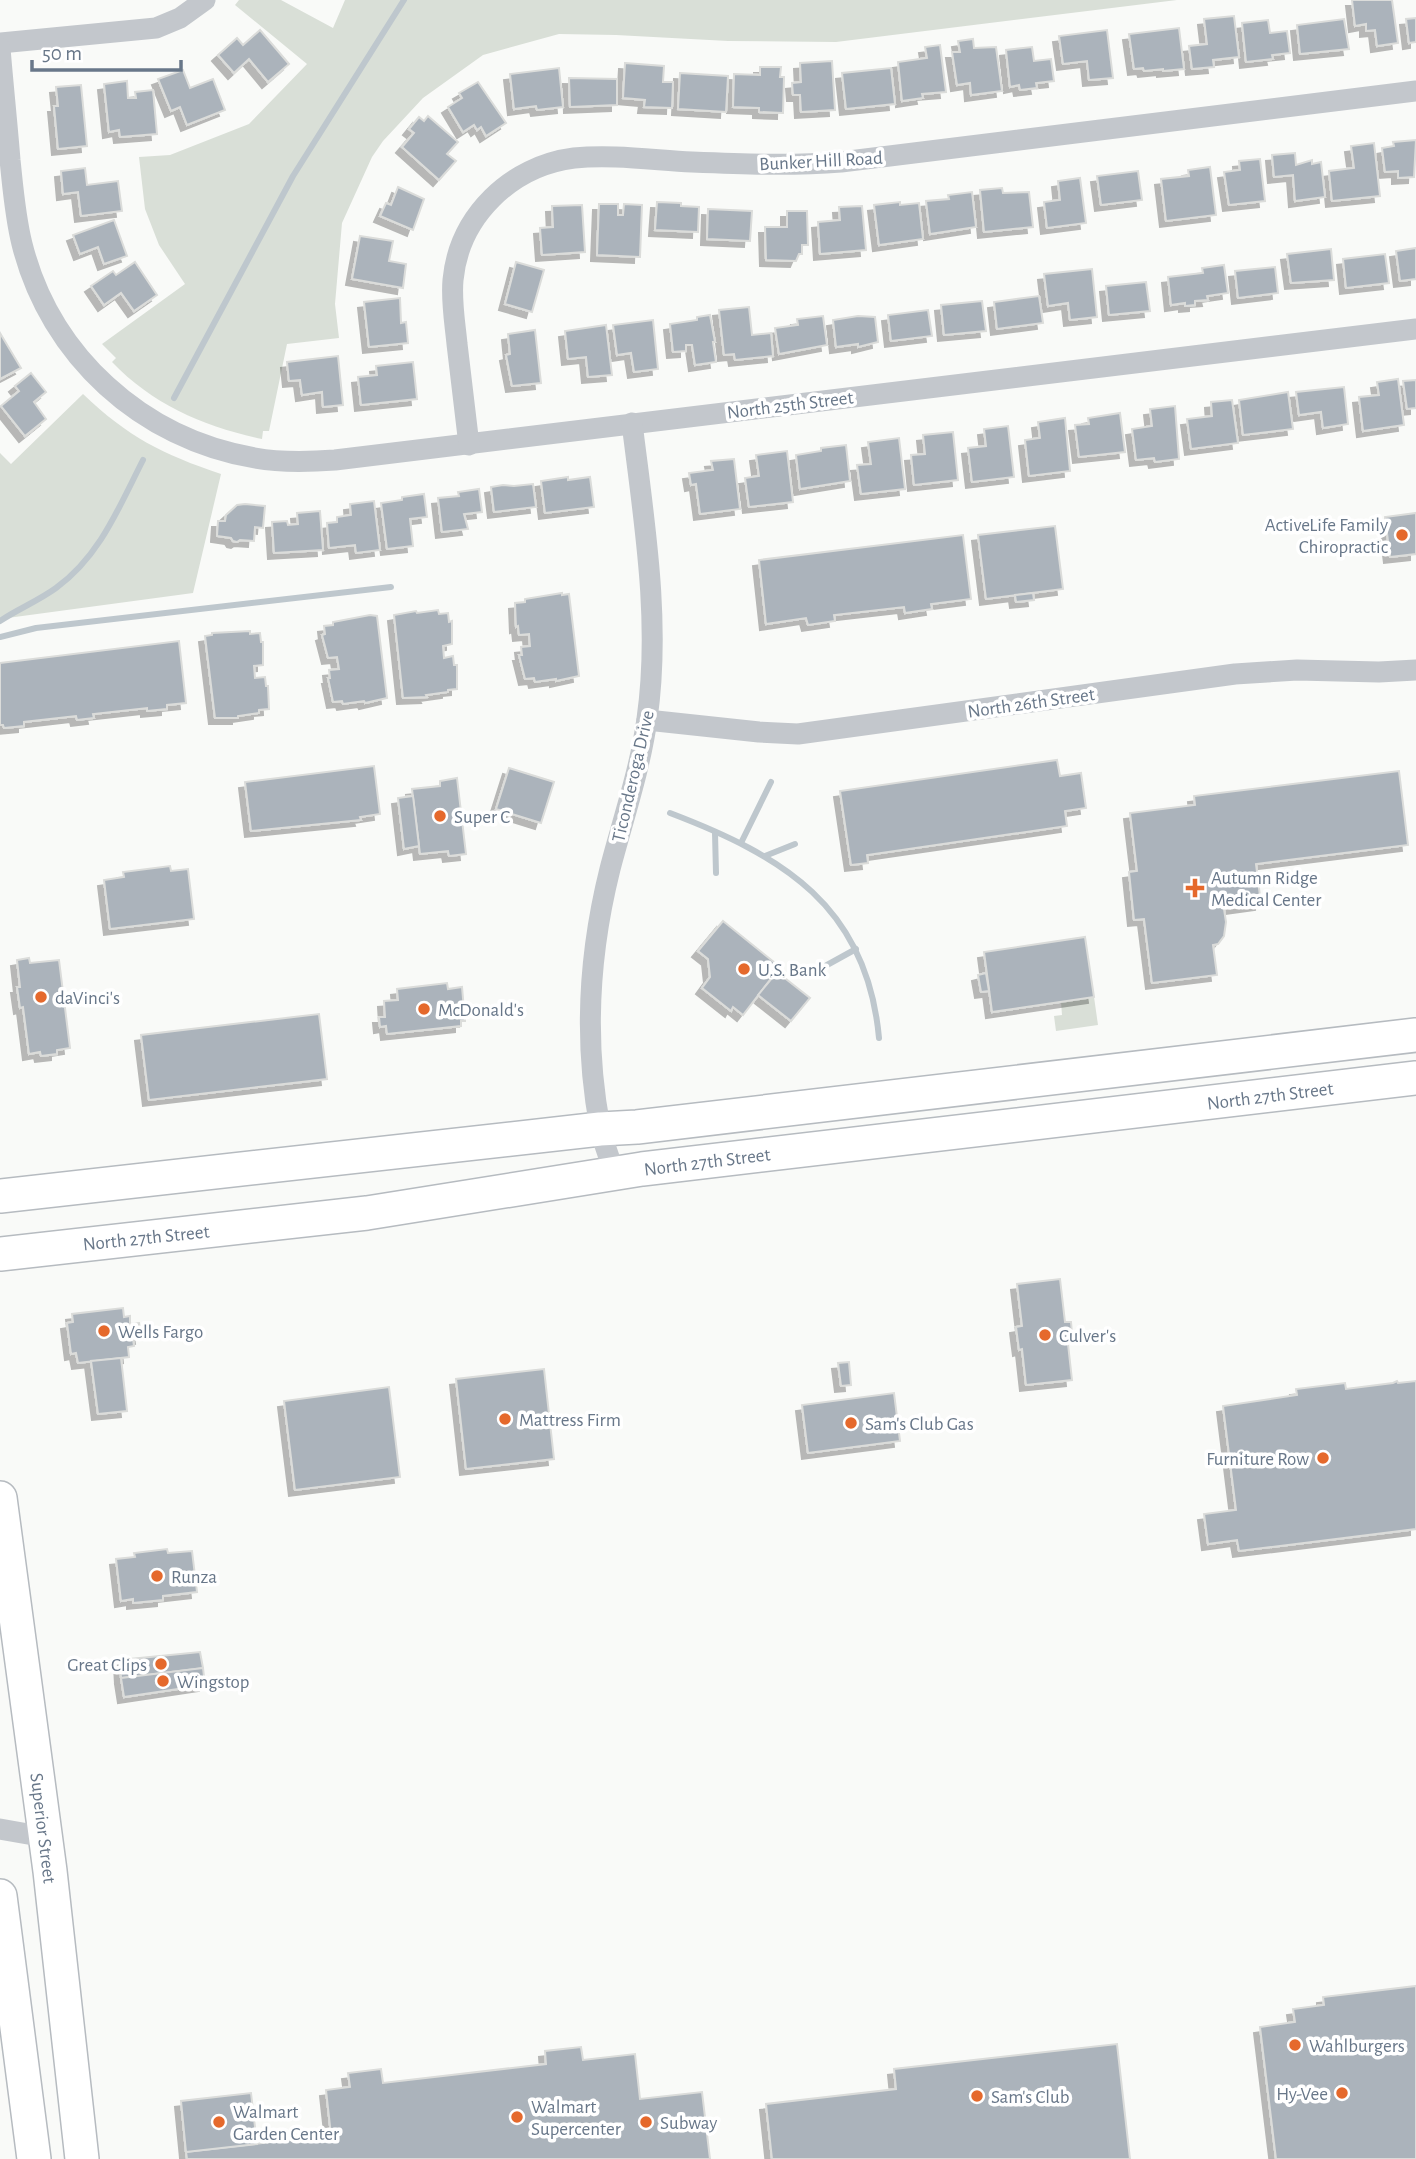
<svg xmlns="http://www.w3.org/2000/svg" width="1416" height="2159" viewBox="0 0 1416 2159" font-family="'Alegreya Sans',sans-serif">
  <style>
    .green { fill: #d9dfd7 }
    .lines { fill: none; stroke-linecap: round; stroke-linejoin: round }
    .stream { stroke: #bec7cd; stroke-width: 6 }
    .building { fill: #abb3bb; stroke: #dbdcda; stroke-width: 2; filter: url(#shadow) }
    .primary-casing { stroke: #b6bbc0; stroke-width: 36 }
    .minor { stroke: #c3c7cc; stroke-width: 21 }
    .primary { stroke: #fff; stroke-width: 33 }
    .poi-dot { fill: #e5692c; stroke: #fff; stroke-width: 2.5 }
    .labels { text-anchor: middle; stroke-width: 7; stroke-linejoin: round; paint-order: stroke }
    .street-label { font-size: 19px; fill: #687789; stroke: #fff }
    .poi-label { font-size: 19px; fill: #687789; stroke: #fff; text-anchor: start }
  </style>
  <defs>
    <filter id="shadow"><feDropShadow dx="-6" dy="6" stdDeviation="0" flood-color="#0004"/></filter>
  </defs>
  <rect width="100%" height="100%" fill="#f9faf8"/>
  <g class="green">
    <path d="M239 0H281L333 28 345 0H1177L836 42 728 41 616 35 559 34 483 55 423 98 383 141 372 157 342 223 335 304 339 338 287 344 269 431H263L262 439C205 427 153 405 112 362L116 358 102 344 185 284 159 245 145 209 139 157 170 155 249 124 307 64 235 5Z"/>
    <path d="M83 394C128 437 162 454 221 474L193 593 0 619V453L11 464Z"/>
    <polygon points="1094,997 1098,1025 1056,1031 1054,1016 1062,1015 1061,1002"/>
  </g>
  <g class="lines">
    <g class="stream">
      <polyline points="174,398 293,176 404,0"/>
      <path d="M0 621C18 609 38 601 56 588 100 556 119 507 143 460"/>
      <polyline points="0,637 36,628 391,587"/>
      <path d="M670 813C783 856 867 906 879 1038"/>
      <polyline points="715,833 716,873"/>
      <polyline points="741,843 771,782"/>
      <polyline points="765,856 795,844"/>
      <polyline points="827,965 856,949"/>
    </g>
  </g>
  <g class="building">
    <polygon points="1352,0 1392,0 1398,43 1377,46 1375,30 1366,31 1366,24 1355,26"/>
    <polygon points="1234,16 1239,57 1213,60 1214,67 1192,69 1189,46 1207,44 1204,19"/>
    <polygon points="1416,18 1416,42 1409,43 1406,19"/>
    <polygon points="1344,19 1349,49 1300,54 1297,25"/>
    <polygon points="1268,20 1270,33 1287,31 1290,53 1272,55 1273,59 1246,62 1242,23"/>
    <polygon points="1179,28 1184,69 1163,71 1163,69 1144,71 1143,68 1134,69 1129,34"/>
    <polygon points="260,30 289,64 268,82 249,59 234,73 218,55 237,38 243,45"/>
    <polygon points="1107,30 1113,78 1089,80 1087,61 1063,64 1059,36"/>
    <polygon points="973,39 974,48 996,47 1002,91 971,95 970,83 957,85 952,52 960,52 958,41"/>
    <polygon points="940,45 946,92 922,94 923,98 902,101 898,62 927,58 925,47"/>
    <polygon points="1032,47 1034,61 1051,59 1054,81 1036,83 1037,88 1020,90 1019,85 1010,87 1006,50"/>
    <polygon points="832,61 835,110 801,112 800,95 793,95 792,83 801,82 800,63"/>
    <polygon points="625,63 664,66 663,82 673,82 672,108 644,107 645,100 623,98"/>
    <polygon points="760,67 781,67 780,77 784,77 783,113 759,112 759,108 733,107 734,74 760,75"/>
    <polygon points="559,68 563,107 537,110 536,106 514,109 510,74"/>
    <polygon points="891,68 895,104 846,109 842,73"/>
    <polygon points="183,70 190,88 213,79 225,110 187,125 180,107 171,111 158,79"/>
    <polygon points="680,73 728,76 726,112 678,109"/>
    <polygon points="569,78 617,79 617,105 570,107"/>
    <polygon points="127,81 128,98 136,98 135,92 153,90 157,134 120,137 119,130 109,132 104,84"/>
    <polygon points="478,82 506,123 486,136 481,127 477,130 474,125 463,132 448,107 462,98 459,93"/>
    <polygon points="81,85 87,146 58,149 54,106 58,106 56,87"/>
    <polygon points="428,116 458,142 447,154 456,161 439,180 402,147 414,133 409,129 419,117 424,121"/>
    <polygon points="1416,140 1414,177 1398,178 1398,171 1385,172 1382,148 1394,146 1393,142"/>
    <polygon points="1374,143 1380,196 1332,201 1329,171 1354,168 1351,146"/>
    <polygon points="1295,153 1296,165 1312,160 1312,164 1321,162 1325,197 1295,201 1293,175 1274,177 1272,155"/>
    <polygon points="1260,159 1265,201 1229,205 1224,172 1240,170 1239,161"/>
    <polygon points="1210,167 1216,215 1166,221 1161,179 1189,176 1188,170"/>
    <polygon points="85,168 87,185 118,181 122,211 81,216 78,192 63,194 61,171"/>
    <polygon points="1138,171 1142,200 1101,205 1097,176"/>
    <polygon points="1080,178 1086,223 1047,228 1044,202 1060,200 1058,181"/>
    <polygon points="398,187 424,199 413,230 380,216 386,203 391,205"/>
    <polygon points="1002,188 1003,193 1029,192 1033,227 984,232 980,190"/>
    <polygon points="972,192 976,227 930,234 926,201 949,199 948,195"/>
    <polygon points="657,202 681,203 681,206 699,207 698,232 655,230"/>
    <polygon points="900,202 900,205 919,203 923,239 879,245 874,205"/>
    <polygon points="599,204 618,204 618,215 623,215 624,204 642,205 640,257 597,255"/>
    <polygon points="582,205 585,252 542,255 540,228 553,227 552,206"/>
    <polygon points="862,206 866,250 820,254 818,222 840,220 839,207"/>
    <polygon points="708,209 752,211 750,241 707,239"/>
    <polygon points="787,211 807,211 808,245 802,245 802,254 799,254 796,261 766,260 765,227 787,227"/>
    <polygon points="114,220 127,256 104,264 98,247 80,254 73,235"/>
    <polygon points="360,236 393,241 389,261 406,264 403,288 352,279"/>
    <polygon points="1416,248 1416,279 1400,281 1396,251"/>
    <polygon points="1331,249 1334,280 1291,283 1287,254"/>
    <polygon points="1385,254 1389,283 1346,288 1343,259"/>
    <polygon points="135,262 157,295 134,311 121,293 104,305 91,286 113,271 116,275"/>
    <polygon points="516,262 544,270 532,312 505,304"/>
    <polygon points="1224,265 1228,293 1207,296 1208,300 1195,301 1195,305 1185,306 1185,303 1171,305 1168,277 1203,273 1202,268"/>
    <polygon points="1275,267 1278,293 1238,298 1235,271"/>
    <polygon points="1092,269 1097,317 1070,320 1068,303 1048,306 1044,274"/>
    <polygon points="1146,282 1150,311 1109,315 1106,286"/>
    <polygon points="1039,296 1043,323 997,329 994,302"/>
    <polygon points="400,298 401,323 406,322 408,343 369,347 364,302"/>
    <polygon points="982,301 986,331 944,335 941,305"/>
    <polygon points="749,307 752,335 771,333 773,356 735,360 734,354 724,355 719,310"/>
    <polygon points="928,310 932,336 891,341 888,315"/>
    <polygon points="710,315 715,342 713,342 716,362 695,365 692,345 686,345 686,351 673,352 670,324 697,320 697,317"/>
    <polygon points="823,316 827,345 779,354 775,328 798,325 797,319"/>
    <polygon points="858,316 875,317 878,342 858,347 858,344 836,347 833,320"/>
    <polygon points="653,320 658,369 634,372 631,353 617,355 613,325"/>
    <polygon points="606,325 612,375 588,377 586,357 568,359 565,331"/>
    <polygon points="535,330 541,383 512,386 506,355 510,354 508,334"/>
    <polygon points="0,333 21,368 0,379"/>
    <polygon points="338,356 343,405 323,407 322,392 302,395 300,380 289,381 287,362"/>
    <polygon points="413,362 417,399 361,405 358,377 377,375 376,366"/>
    <polygon points="31,373 46,392 34,402 46,419 25,436 1,406 19,391 15,386"/>
    <polygon points="1398,379 1404,425 1363,431 1359,397 1379,395 1377,382"/>
    <polygon points="1416,380 1416,408 1407,409 1403,381"/>
    <polygon points="1344,387 1348,424 1323,428 1321,412 1299,415 1296,392"/>
    <polygon points="1288,392 1293,429 1243,435 1239,400"/>
    <polygon points="1232,400 1238,443 1191,449 1187,419 1212,416 1211,402"/>
    <polygon points="1175,406 1179,459 1155,462 1154,458 1136,460 1132,429 1152,426 1150,409"/>
    <polygon points="1120,413 1125,452 1079,457 1075,425 1089,424 1088,418"/>
    <polygon points="1065,418 1070,471 1029,476 1025,440 1040,438 1038,422"/>
    <polygon points="1008,426 1014,477 972,482 968,448 986,446 984,429"/>
    <polygon points="953,432 958,480 914,485 911,455 925,454 923,435"/>
    <polygon points="899,438 905,489 861,494 857,465 871,464 868,442"/>
    <polygon points="846,445 850,481 800,489 796,455 821,451 821,448"/>
    <polygon points="787,451 793,502 749,507 745,478 759,476 756,455"/>
    <polygon points="734,459 740,509 700,514 696,484 691,485 689,473 713,470 711,461"/>
    <polygon points="568,477 568,480 590,477 594,507 545,513 541,481"/>
    <polygon points="533,484 536,507 494,512 491,487 503,485 514,486"/>
    <polygon points="479,489 482,512 464,514 468,529 442,532 438,498 459,496 458,492"/>
    <polygon points="424,494 427,517 410,519 413,546 387,549 381,503 402,500 402,497"/>
    <polygon points="374,501 380,550 356,553 355,545 329,548 327,523 337,522 337,517 351,515 350,504"/>
    <polygon points="245,504 265,506 263,528 255,527 254,541 240,540 237,542 233,541 231,538 217,536 218,521 225,521 226,515 237,505"/>
    <polygon points="320,511 323,550 274,553 272,522 287,521 288,525 298,524 297,513"/>
    <polygon points="1416,513 1416,554 1390,557 1385,517"/>
    <polygon points="1055,526 1063,589 986,599 978,535"/>
    <polygon points="963,535 971,599 931,604 932,609 905,613 904,607 834,615 835,621 808,625 806,618 766,624 759,560"/>
    <polygon points="562,593 562,595 569,594 579,676 556,681 556,679 535,682 534,678 525,679 519,655 522,655 521,647 530,646 529,634 519,635 518,626 516,627 515,603 525,602 525,599"/>
    <polygon points="1033,593 1034,600 1016,602 1015,595"/>
    <polygon points="438,610 439,614 448,613 449,622 452,621 452,644 443,646 444,658 453,656 454,665 457,665 457,689 448,690 448,692 426,695 427,697 403,698 394,615 416,611 417,613"/>
    <polygon points="370,615 377,616 387,698 365,703 364,701 343,704 342,701 333,702 328,678 330,678 329,670 339,669 337,657 328,658 322,635 325,634 324,626 333,625 333,622"/>
    <polygon points="250,631 250,634 260,633 261,642 263,642 263,665 254,666 255,678 265,677 266,686 268,686 269,709 259,710 259,713 238,716 238,718 215,718 205,636 212,635 212,633"/>
    <polygon points="179,641 186,703 167,705 167,709 147,711 147,708 93,714 94,718 77,720 76,716 24,722 24,726 4,728 3,725 0,725 0,663"/>
    <polygon points="1057,760 1060,776 1081,773 1086,808 1065,811 1067,826 867,855 868,863 851,865 840,791"/>
    <polygon points="374,766 380,814 360,817 361,820 251,831 245,782"/>
    <polygon points="509,768 554,782 541,823 496,809"/>
    <polygon points="1399,771 1408,845 1256,864 1261,904 1224,909 1226,922 1224,936 1218,944 1213,945 1217,975 1152,983 1144,919 1134,920 1129,872 1137,871 1130,813 1195,805 1194,796"/>
    <polygon points="457,778 466,854 449,856 448,851 420,854 412,789 440,786 440,781"/>
    <polygon points="413,796 419,846 404,849 398,798"/>
    <polygon points="170,866 171,871 188,869 194,919 110,929 104,880 124,877 123,872"/>
    <polygon points="723,921 780,967 743,1015 733,1007 731,1011 702,988 710,977 708,959 698,951"/>
    <polygon points="1085,937 1094,997 992,1012 984,952"/>
    <polygon points="29,958 30,963 59,960 70,1048 57,1050 57,1054 41,1056 40,1052 29,1054 23,1007 20,1008 17,987 20,987 17,960"/>
    <polygon points="777,972 810,998 791,1021 758,995"/>
    <polygon points="986,973 989,991 981,992 978,975"/>
    <polygon points="447,983 448,989 462,987 465,1021 461,1021 461,1026 387,1034 386,1026 380,1027 379,1017 385,1017 384,1001 398,1000 397,989"/>
    <polygon points="319,1014 327,1079 149,1100 141,1035"/>
    <polygon points="1060,1279 1065,1322 1071,1322 1073,1344 1068,1344 1072,1380 1026,1385 1022,1349 1019,1350 1016,1327 1022,1326 1017,1284"/>
    <polygon points="123,1308 124,1317 130,1316 130,1324 139,1323 141,1338 133,1339 134,1346 128,1347 129,1357 78,1363 76,1353 71,1354 67,1323 73,1322 72,1314"/>
    <polygon points="121,1358 127,1411 98,1414 91,1361"/>
    <polygon points="849,1362 851,1385 841,1386 838,1363"/>
    <polygon points="544,1369 554,1459 466,1469 456,1379"/>
    <polygon points="1397,1381 1398,1383 1416,1381 1416,1529 1239,1551 1237,1540 1208,1544 1204,1514 1236,1510 1223,1406 1297,1395 1296,1389 1345,1383 1346,1389 1393,1383"/>
    <polygon points="389,1387 400,1477 295,1490 284,1401"/>
    <polygon points="894,1393 900,1441 808,1453 802,1405"/>
    <polygon points="167,1549 168,1553 192,1551 197,1592 163,1596 163,1600 133,1603 133,1599 121,1601 116,1559 135,1557 134,1553"/>
    <polygon points="200,1652 203,1668 121,1678 120,1660"/>
    <polygon points="203,1668 205,1685 124,1697 121,1678"/>
    <polygon points="1416,1986 1416,2159 1276,2159 1260,2027 1295,2022 1293,2009 1324,2005 1323,1997"/>
    <polygon points="1117,2044 1130,2159 772,2159 766,2104 896,2089 894,2069"/>
    <polygon points="581,2047 583,2060 635,2054 640,2099 702,2092 710,2159 187,2159 186,2152 331,2135 326,2090 350,2087 348,2073 381,2069 383,2083 546,2064 545,2051"/>
    <polygon points="251,2093 257,2144 186,2152 181,2101"/>
  </g>
  <g class="lines">
    <defs>
      <g id="primary">
        <polyline points="0,1196 600,1129 637,1127 1416,1035"/>
        <polyline points="0,1254 367,1213 642,1169 1416,1078"/>
        <polyline points="0,1498 50,1871 82,2159"/>
        <polyline points="0,1896 34,2159"/>
      </g>
    </defs>
    <use href="#primary" class="primary-casing"/>
    <g class="minor">
      <polyline points="0,43 156,28 180,18 205,0"/>
      <path d="M0 48C3 85 7 122 10 160 13 188 15 216 22 244 50 356 142 439 255 458 282 463 308 462 335 460L1416 329"/>
      <path d="M469 445C465 411 461 378 457 344 455 323 451 301 453 280 459 216 511 166 574 158 612 154 653 160 692 162 741 164 791 166 841 162L1416 91"/>
      <polyline points="647,720 759,732 798,734 1235,674 1297,670 1379,672 1416,670"/>
      <path d="M614 1173C610 1158 603 1143 600 1127 584 1042 589 953 610 869 623 819 640 770 647 719 661 621 644 521 632 423"/>
      <polyline points="0,1829 45,1837"/>
    </g>
    <use href="#primary" class="primary"/>
  </g>
  <g class="poi-dot">
    <circle cx="1402" cy="535" r="7"/>
    <circle cx="440" cy="816" r="7"/>
    <path d="M1191.5 877.5h7v7h7v7h-7v7h-7v-7h-7v-7h7z"/>
    <circle cx="744" cy="969" r="7"/>
    <circle cx="41" cy="997" r="7"/>
    <circle cx="424" cy="1009" r="7"/>
    <circle cx="104" cy="1331" r="7"/>
    <circle cx="1045" cy="1335" r="7"/>
    <circle cx="505" cy="1419" r="7"/>
    <circle cx="851" cy="1423" r="7"/>
    <circle cx="1323" cy="1458" r="7"/>
    <circle cx="157" cy="1576" r="7"/>
    <circle cx="161" cy="1664" r="7"/>
    <circle cx="163" cy="1681" r="7"/>
    <circle cx="1295" cy="2045" r="7"/>
    <circle cx="1342" cy="2093" r="7"/>
    <circle cx="977" cy="2096" r="7"/>
    <circle cx="517" cy="2117" r="7"/>
    <circle cx="219" cy="2122" r="7"/>
    <circle cx="646" cy="2122" r="7"/>
  </g>
  <g class="labels">
    <g class="street-label">
      <text transform="translate(821 160) rotate(-3)" y="7">Bunker Hill Road</text>
      <text transform="translate(790 404) rotate(-7)" y="7">North 25th Street</text>
      <text transform="translate(1031 702) rotate(-8)" y="7">North 26th Street</text>
      <text transform="translate(632 776) rotate(-77)" y="7">Ticonderoga Drive</text>
      <text transform="translate(1270 1095) rotate(-7)" y="7">North 27th Street</text>
      <text transform="translate(707 1161) rotate(-7)" y="7">North 27th Street</text>
      <text transform="translate(146 1237) rotate(-6)" y="7">North 27th Street</text>
      <text transform="translate(44 1828) rotate(83)" y="7">Superior Street</text>
    </g>
    <g class="poi-label">
      <text x="1388" y="531" text-anchor="end">ActiveLife Family<tspan x="1388" dy="22">Chiropractic</tspan></text>
      <text x="454" y="823">Super C</text>
      <text x="1211" y="884">Autumn Ridge<tspan x="1211" dy="22">Medical Center</tspan></text>
      <text x="758" y="976">U.S. Bank</text>
      <text x="55" y="1004">daVinci's</text>
      <text x="438" y="1016">McDonald's</text>
      <text x="118" y="1338">Wells Fargo</text>
      <text x="1059" y="1342">Culver's</text>
      <text x="519" y="1426">Mattress Firm</text>
      <text x="865" y="1430">Sam's Club Gas</text>
      <text x="1309" y="1465" text-anchor="end">Furniture Row</text>
      <text x="171" y="1583">Runza</text>
      <text x="147" y="1671" text-anchor="end">Great Clips</text>
      <text x="177" y="1688">Wingstop</text>
      <text x="1309" y="2052">Wahlburgers</text>
      <text x="1328" y="2100" text-anchor="end">Hy-Vee</text>
      <text x="991" y="2103">Sam's Club</text>
      <text x="531" y="2113">Walmart<tspan x="531" dy="22">Supercenter</tspan></text>
      <text x="233" y="2118">Walmart<tspan x="233" dy="22">Garden Center</tspan></text>
      <text x="660" y="2129">Subway</text>
    </g>
  </g>
  <path d="M32 60v10h149v-10" fill="none" stroke="#687789" stroke-width="3.5"/>
  <text x="42" y="60" font-size="21" fill="#687789" stroke="#ffffff" stroke-width="5" paint-order="stroke">50 m</text>
</svg>
